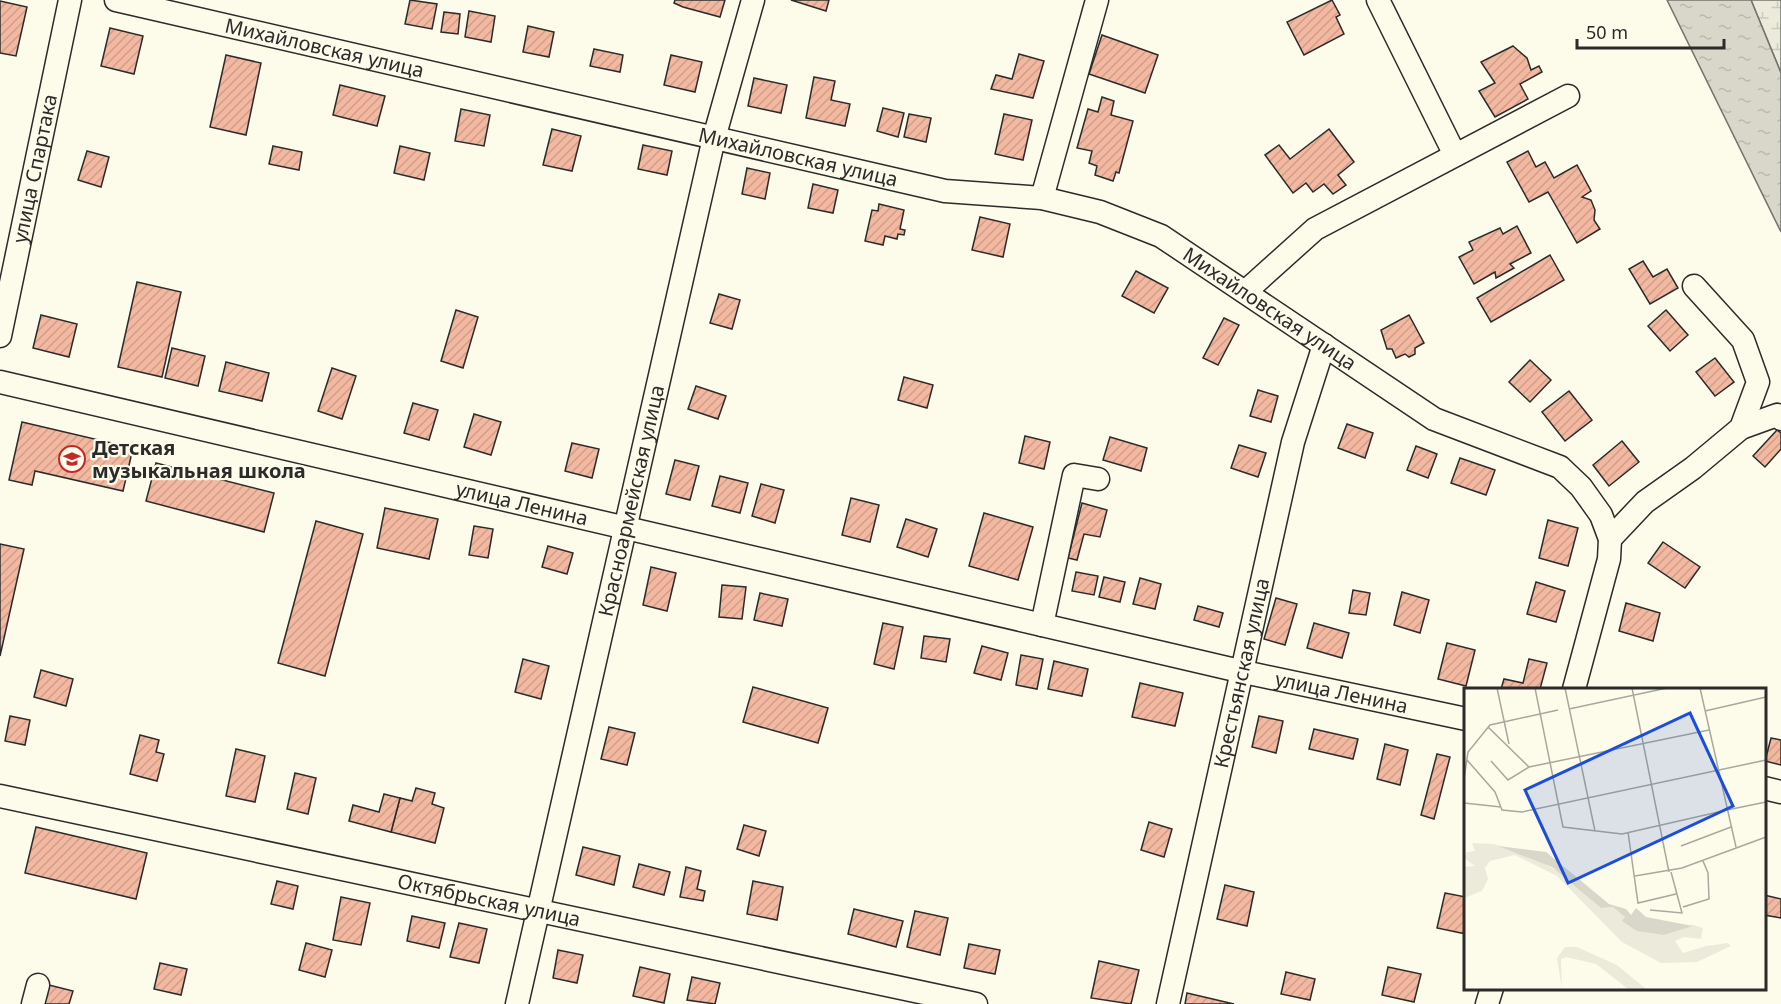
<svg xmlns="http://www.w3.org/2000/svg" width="1781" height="1004" viewBox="0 0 1781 1004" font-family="'Noto Sans',sans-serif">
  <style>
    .wetland { fill: url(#wetland-marsh); stroke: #74746e; stroke-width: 1.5 }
    .water { fill: url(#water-ripples); stroke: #74746e; stroke-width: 1.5 }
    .building { fill: url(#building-hatch); stroke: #2b2b2b; stroke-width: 1.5 }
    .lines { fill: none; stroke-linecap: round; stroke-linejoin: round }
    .minor-casing { stroke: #2b2b2b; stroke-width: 25 }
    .minor { stroke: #fdfbea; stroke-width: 22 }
    .labels { text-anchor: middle; stroke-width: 4.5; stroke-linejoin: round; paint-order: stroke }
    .street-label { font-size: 20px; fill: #2b2b2b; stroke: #fdfbea }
    .poi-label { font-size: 20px; font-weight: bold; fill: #2b2b2b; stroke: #fdfbea; text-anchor: start }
    .inset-road { fill: none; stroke: #a9a89e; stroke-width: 1.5 }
    .view { fill: #1d4ed8; fill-opacity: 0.15; stroke: #1d4ed8; stroke-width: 3 }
    .inset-edge { fill: none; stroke: #2b2b2b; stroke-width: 3 }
  </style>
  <defs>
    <pattern id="wetland-marsh" width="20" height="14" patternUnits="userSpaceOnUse" patternTransform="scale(1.5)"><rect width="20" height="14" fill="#ecebdb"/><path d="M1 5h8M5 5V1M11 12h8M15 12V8" fill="none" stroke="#cbcabc"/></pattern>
    <pattern id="water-ripples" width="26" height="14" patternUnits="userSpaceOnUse" patternTransform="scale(1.5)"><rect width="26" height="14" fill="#d8d7c9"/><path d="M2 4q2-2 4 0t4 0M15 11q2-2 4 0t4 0" fill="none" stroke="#bab9ad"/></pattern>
    <pattern id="building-hatch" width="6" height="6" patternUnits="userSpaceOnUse" patternTransform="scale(1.5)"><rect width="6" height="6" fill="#f2b8a0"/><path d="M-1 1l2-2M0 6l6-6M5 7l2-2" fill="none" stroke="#d09e8a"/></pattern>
  </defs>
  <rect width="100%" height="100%" fill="#fdfbea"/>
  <polygon class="wetland" points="1751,0 1781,0 1781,73"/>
  <polygon class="water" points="1667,0 1751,0 1781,73 1781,232"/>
  <g class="building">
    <polygon points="410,0 437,4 432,29 405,24"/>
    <polygon points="675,0 725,0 720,17 683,7 674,3"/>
    <polygon points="791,0 829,0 826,11"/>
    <polygon points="1332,0 1340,15 1336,17 1344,34 1304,55 1287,22"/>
    <polygon points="0,1 27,7 16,56 0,53"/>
    <polygon points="469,11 495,16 491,42 465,37"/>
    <polygon points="444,12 460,14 458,34 441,32"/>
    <polygon points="528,26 554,32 549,57 523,52"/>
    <polygon points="110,28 143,36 134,74 101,66"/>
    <polygon points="1102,35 1158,55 1145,93 1089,74"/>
    <polygon points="1513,46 1527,58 1531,70 1539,66 1542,72 1520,84 1528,99 1495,117 1479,91 1495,83 1481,62"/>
    <polygon points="594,49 623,55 620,72 590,66"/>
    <polygon points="1019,54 1044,61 1033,98 991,89 996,75 1012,79"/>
    <polygon points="226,55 261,63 246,135 210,127"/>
    <polygon points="671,55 702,62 695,92 664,85"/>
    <polygon points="814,77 835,81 831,100 850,104 845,126 806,118"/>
    <polygon points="754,78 787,85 781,113 748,106"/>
    <polygon points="340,85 385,96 377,126 333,115"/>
    <polygon points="1102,97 1114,101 1111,115 1133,121 1119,173 1116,172 1113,181 1095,175 1097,166 1089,163 1092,151 1077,148 1088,109 1098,112"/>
    <polygon points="883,108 904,113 898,137 877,131"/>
    <polygon points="461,109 490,115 484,146 455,141"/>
    <polygon points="909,114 931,118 926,142 904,137"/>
    <polygon points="1004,114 1032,120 1023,160 995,154"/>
    <polygon points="552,129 581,136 572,171 543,165"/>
    <polygon points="1329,129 1354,162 1338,175 1346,185 1333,194 1324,184 1313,192 1306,183 1293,193 1265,155 1279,145 1290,159"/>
    <polygon points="643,145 672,151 667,175 638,169"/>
    <polygon points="273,146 302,152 299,170 269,164"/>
    <polygon points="400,146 430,153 424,180 394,173"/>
    <polygon points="87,151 109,157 101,187 78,180"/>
    <polygon points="1528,151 1536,167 1545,162 1554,178 1577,165 1591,191 1582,197 1591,200 1595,210 1594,220 1600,229 1577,243 1548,192 1529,202 1507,162"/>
    <polygon points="747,168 770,173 765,199 742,194"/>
    <polygon points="813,184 838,190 833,213 808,208"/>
    <polygon points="879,204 904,210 900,229 905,230 904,235 898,234 897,239 885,236 883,245 865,241 872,210 878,211"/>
    <polygon points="980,217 1010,224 1003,257 972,250"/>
    <polygon points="1517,226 1531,253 1510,264 1514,268 1496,278 1495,272 1474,284 1459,257 1473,250 1469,242 1500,228 1503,234"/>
    <polygon points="1550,255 1564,280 1491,322 1477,298"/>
    <polygon points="1643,261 1653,277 1667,269 1678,288 1650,304 1629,269"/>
    <polygon points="1136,271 1168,288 1154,313 1122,296"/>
    <polygon points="137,282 181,292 162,377 118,367"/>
    <polygon points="719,294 740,300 732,329 710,323"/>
    <polygon points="456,310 478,317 463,368 441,361"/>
    <polygon points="1666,310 1688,335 1670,351 1648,326"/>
    <polygon points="41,315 77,324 69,357 33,348"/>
    <polygon points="1409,315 1424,343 1415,348 1415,354 1409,357 1405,354 1396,358 1392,349 1387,349 1381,330"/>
    <polygon points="1224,318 1239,325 1218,365 1203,358"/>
    <polygon points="172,348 205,356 198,386 165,378"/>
    <polygon points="1715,358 1734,382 1715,396 1696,372"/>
    <polygon points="1530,360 1551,380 1530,402 1509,382"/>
    <polygon points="226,362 269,373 262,401 219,391"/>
    <polygon points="332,368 356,376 342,419 318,411"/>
    <polygon points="904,377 933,385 927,408 898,400"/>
    <polygon points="696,386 726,396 718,419 688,409"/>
    <polygon points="1258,390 1278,396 1271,422 1250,416"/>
    <polygon points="1569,391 1592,420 1565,441 1542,412"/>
    <polygon points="413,403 438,410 429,440 404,433"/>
    <polygon points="474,414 501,422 491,455 464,447"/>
    <polygon points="22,422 133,448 123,491 35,471 32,485 9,480"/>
    <polygon points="1347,424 1373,433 1365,458 1338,448"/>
    <polygon points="1777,430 1781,433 1781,449 1765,467 1753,456"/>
    <polygon points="1025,436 1050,442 1044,469 1019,463"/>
    <polygon points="1110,437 1147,448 1141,471 1103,460"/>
    <polygon points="1622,441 1639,462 1609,486 1593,465"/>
    <polygon points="572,443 599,449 592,478 565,471"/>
    <polygon points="1239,445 1266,453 1258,477 1231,468"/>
    <polygon points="1416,446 1437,454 1428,478 1407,470"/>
    <polygon points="1460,458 1495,470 1486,495 1451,483"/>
    <polygon points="675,460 699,466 690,500 666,494"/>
    <polygon points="156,463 274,493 264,532 146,501"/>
    <polygon points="720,476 748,483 740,513 712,506"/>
    <polygon points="761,484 784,490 775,523 752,516"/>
    <polygon points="851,498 879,505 870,542 842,535"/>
    <polygon points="1082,503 1107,510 1100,537 1084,534 1077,560 1068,558"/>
    <polygon points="385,508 438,519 429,559 377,548"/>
    <polygon points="984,513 1033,527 1018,580 969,566"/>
    <polygon points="906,519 937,529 928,557 897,547"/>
    <polygon points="1548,520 1578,528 1568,566 1539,558"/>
    <polygon points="316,521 363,534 325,676 278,663"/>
    <polygon points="474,526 493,529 488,558 469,555"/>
    <polygon points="1663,542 1700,567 1685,588 1648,563"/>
    <polygon points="0,544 24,549 0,656"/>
    <polygon points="548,546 573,553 567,574 542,567"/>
    <polygon points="651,567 676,573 667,611 643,605"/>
    <polygon points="1076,572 1098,576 1094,595 1072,591"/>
    <polygon points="1104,577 1125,582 1120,602 1099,597"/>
    <polygon points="1140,578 1161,584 1155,609 1133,604"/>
    <polygon points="1536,582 1565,591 1556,622 1527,614"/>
    <polygon points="722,585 746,587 742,619 719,617"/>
    <polygon points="1353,590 1370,593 1366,615 1349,613"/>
    <polygon points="1402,592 1429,600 1420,633 1394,625"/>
    <polygon points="760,593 788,599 782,626 754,620"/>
    <polygon points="1276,598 1297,604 1285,645 1264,639"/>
    <polygon points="1626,603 1660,613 1653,641 1619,631"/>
    <polygon points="1198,606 1223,613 1219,627 1194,620"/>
    <polygon points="883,623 903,627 894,669 874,664"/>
    <polygon points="1314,623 1349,633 1342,658 1307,648"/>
    <polygon points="924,636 950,639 946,662 921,658"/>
    <polygon points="1447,643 1475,650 1466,686 1438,679"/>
    <polygon points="982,646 1008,653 1001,680 974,673"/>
    <polygon points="1021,655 1043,659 1037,689 1016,685"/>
    <polygon points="523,659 549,666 541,699 515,692"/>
    <polygon points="1529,659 1547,663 1540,689 1501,689 1504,679 1523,683"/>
    <polygon points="1054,661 1088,669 1082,696 1048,689"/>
    <polygon points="41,670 73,679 66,706 34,697"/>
    <polygon points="1140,683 1183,693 1175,726 1132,717"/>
    <polygon points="753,687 828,708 818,743 743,722"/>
    <polygon points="10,716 30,720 25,745 5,741"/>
    <polygon points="1259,716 1283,721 1276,753 1252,747"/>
    <polygon points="609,727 635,733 627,765 601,759"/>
    <polygon points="1314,729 1358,739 1353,759 1309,749"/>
    <polygon points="140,735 159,740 156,752 164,754 157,781 130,774"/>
    <polygon points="1771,738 1781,740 1781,765 1765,761"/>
    <polygon points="1385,744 1408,750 1400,785 1377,779"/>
    <polygon points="236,749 265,756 255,802 226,796"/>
    <polygon points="1437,754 1450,757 1434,819 1421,815"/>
    <polygon points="295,773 316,778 308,814 287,809"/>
    <polygon points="416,788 435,793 432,804 444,808 435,843 391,832 400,798 412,801"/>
    <polygon points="384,794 400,798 391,832 349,821 353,805 379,812"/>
    <polygon points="1149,822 1172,829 1164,857 1141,850"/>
    <polygon points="744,825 766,831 759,856 737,849"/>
    <polygon points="36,827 147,853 136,899 25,873"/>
    <polygon points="583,847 620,856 614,885 576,875"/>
    <polygon points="639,864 670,872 664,895 633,887"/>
    <polygon points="686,867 701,871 697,889 705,891 703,901 680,897"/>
    <polygon points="277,881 298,886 293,909 271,904"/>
    <polygon points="753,881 783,887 777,920 747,914"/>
    <polygon points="1225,885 1254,892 1247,926 1217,919"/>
    <polygon points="1445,893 1466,897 1466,934 1437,928"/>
    <polygon points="1764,895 1781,899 1781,918 1764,915"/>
    <polygon points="341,897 370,903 361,945 333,940"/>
    <polygon points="854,909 903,921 896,947 848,934"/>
    <polygon points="915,911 948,918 940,955 907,947"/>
    <polygon points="412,916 445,923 439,948 407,941"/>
    <polygon points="459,923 487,929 479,963 450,957"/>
    <polygon points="306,943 332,950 325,977 299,970"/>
    <polygon points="969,944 1000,950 995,974 964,968"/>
    <polygon points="558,950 583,955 577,983 553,978"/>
    <polygon points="1099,961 1139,970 1131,1004 1091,998"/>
    <polygon points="160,963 187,969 181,995 154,989"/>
    <polygon points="640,967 670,974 664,1003 633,996"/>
    <polygon points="1388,967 1421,974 1414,1002 1382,995"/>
    <polygon points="1286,972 1315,979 1310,1000 1281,994"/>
    <polygon points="692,977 720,983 715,1004 687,1000"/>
    <polygon points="41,983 73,991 69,1004 36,1004"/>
    <polygon points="1187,993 1234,1004 1185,1004"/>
  </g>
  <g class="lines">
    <defs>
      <g id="minor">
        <path id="s1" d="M116 0 945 191 1042 198 1100 212 1161 236 1434 419 1560 467 1581 487 1601 515 1610 539 1609 559 1574 689"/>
        <polyline points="1378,0 1455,155"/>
        <polyline points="1042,198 1097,0"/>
        <polyline points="1245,292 1315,229 1568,96"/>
        <path id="s2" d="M0 336 70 0"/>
        <path id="s3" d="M0 382 1244 672 1466 719"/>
        <polyline points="1741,428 1777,415 1781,419"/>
        <polyline points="1610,539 1645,502 1693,468 1741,428 1758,382 1743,340 1694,286"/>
        <polyline points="1042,625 1074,475 1098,479"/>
        <polyline points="1764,788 1781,792"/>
        <path id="s4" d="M0 796 976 1004"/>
        <polyline points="33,1004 38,985"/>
        <path id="s5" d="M517 1004 714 138 753 0"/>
        <path id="s6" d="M1168 1004 1293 442 1324 345"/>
        <polyline points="1487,1004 1492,988"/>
      </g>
    </defs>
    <use href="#minor" class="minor-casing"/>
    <use href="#minor" class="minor"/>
  </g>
  <defs>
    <symbol id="school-ring" viewBox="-11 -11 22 22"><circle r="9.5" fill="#fdfbea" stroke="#c62828" stroke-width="1.5"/><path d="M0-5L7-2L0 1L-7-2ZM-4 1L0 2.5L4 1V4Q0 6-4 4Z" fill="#c62828"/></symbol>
  </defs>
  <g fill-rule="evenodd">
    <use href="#school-ring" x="57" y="444" width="30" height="30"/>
  </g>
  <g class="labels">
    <g class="street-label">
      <text dy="7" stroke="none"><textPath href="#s1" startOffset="214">Михайловская улица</textPath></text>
      <text dy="7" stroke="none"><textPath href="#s1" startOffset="700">Михайловская улица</textPath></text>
      <text dy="7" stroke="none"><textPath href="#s2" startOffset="171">улица Спартака</textPath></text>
      <text dy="7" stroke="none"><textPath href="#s1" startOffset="1204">Михайловская улица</textPath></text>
      <text dy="7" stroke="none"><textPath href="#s5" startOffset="516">Красноармейская улица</textPath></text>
      <text dy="7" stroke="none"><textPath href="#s3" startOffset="536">улица Ленина</textPath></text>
      <text dy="7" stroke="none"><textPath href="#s6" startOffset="339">Крестьянская улица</textPath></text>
      <text dy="7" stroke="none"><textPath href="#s3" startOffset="1377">улица Ленина</textPath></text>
      <text dy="7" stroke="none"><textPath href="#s4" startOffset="500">Октябрьская улица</textPath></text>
    </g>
    <g class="poi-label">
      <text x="92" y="455">Детская<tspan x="92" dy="23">музыкальная школа</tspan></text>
    </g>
  </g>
  <g transform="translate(1464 688)">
    <rect width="302" height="302" fill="#fdfbea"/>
    <path d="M8 155 30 156 73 171 101 188 137 220 149 219 161 229 159 233 200 247 228 238 226 236 239 240 237 251 220 249 211 253 219 265 242 258 264 255 267 258 233 274 197 275 158 254 93 188 51 167 26 173 21 180 24 191 18 203 0 210V179L11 178 0 170 3 164 11 163ZM101 259H113L153 277 182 301H164L132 276 102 269 97 271 98 301 93 270Z" fill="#ecebdb"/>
    <path d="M34 158 82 164 145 216 162 221 167 227 172 220 182 229 229 238 200 247 173 243 158 233 161 229 149 219 137 220 88 179Z" fill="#d8d7c9"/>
    <path class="inset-road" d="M33 0 45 56M71 0 99 139 158 146 263 122M101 0 131 143M168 0 205 184M236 0 272 159M105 21 203 0M241 23 302 9M24 39 65 79M3 72 31 104 38 122 58 124 302 72M27 73 44 92 65 79 245 42M0 91 4 64 26 37 94 22M0 115 37 119M263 122 302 114M164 144 174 215 212 206M217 158 267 139M171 188 218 180 302 149M219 219 245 211 244 185 239 173M186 222 218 225 207 184"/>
    <path class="view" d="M226 25 269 118 104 195 61 102Z"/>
    <rect width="302" height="302" class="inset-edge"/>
  </g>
  <path d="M1577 39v9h147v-9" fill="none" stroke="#2b2b2b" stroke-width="3"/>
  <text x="1586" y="39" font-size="18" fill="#2b2b2b" stroke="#fdfbea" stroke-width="4.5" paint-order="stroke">50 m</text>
</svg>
